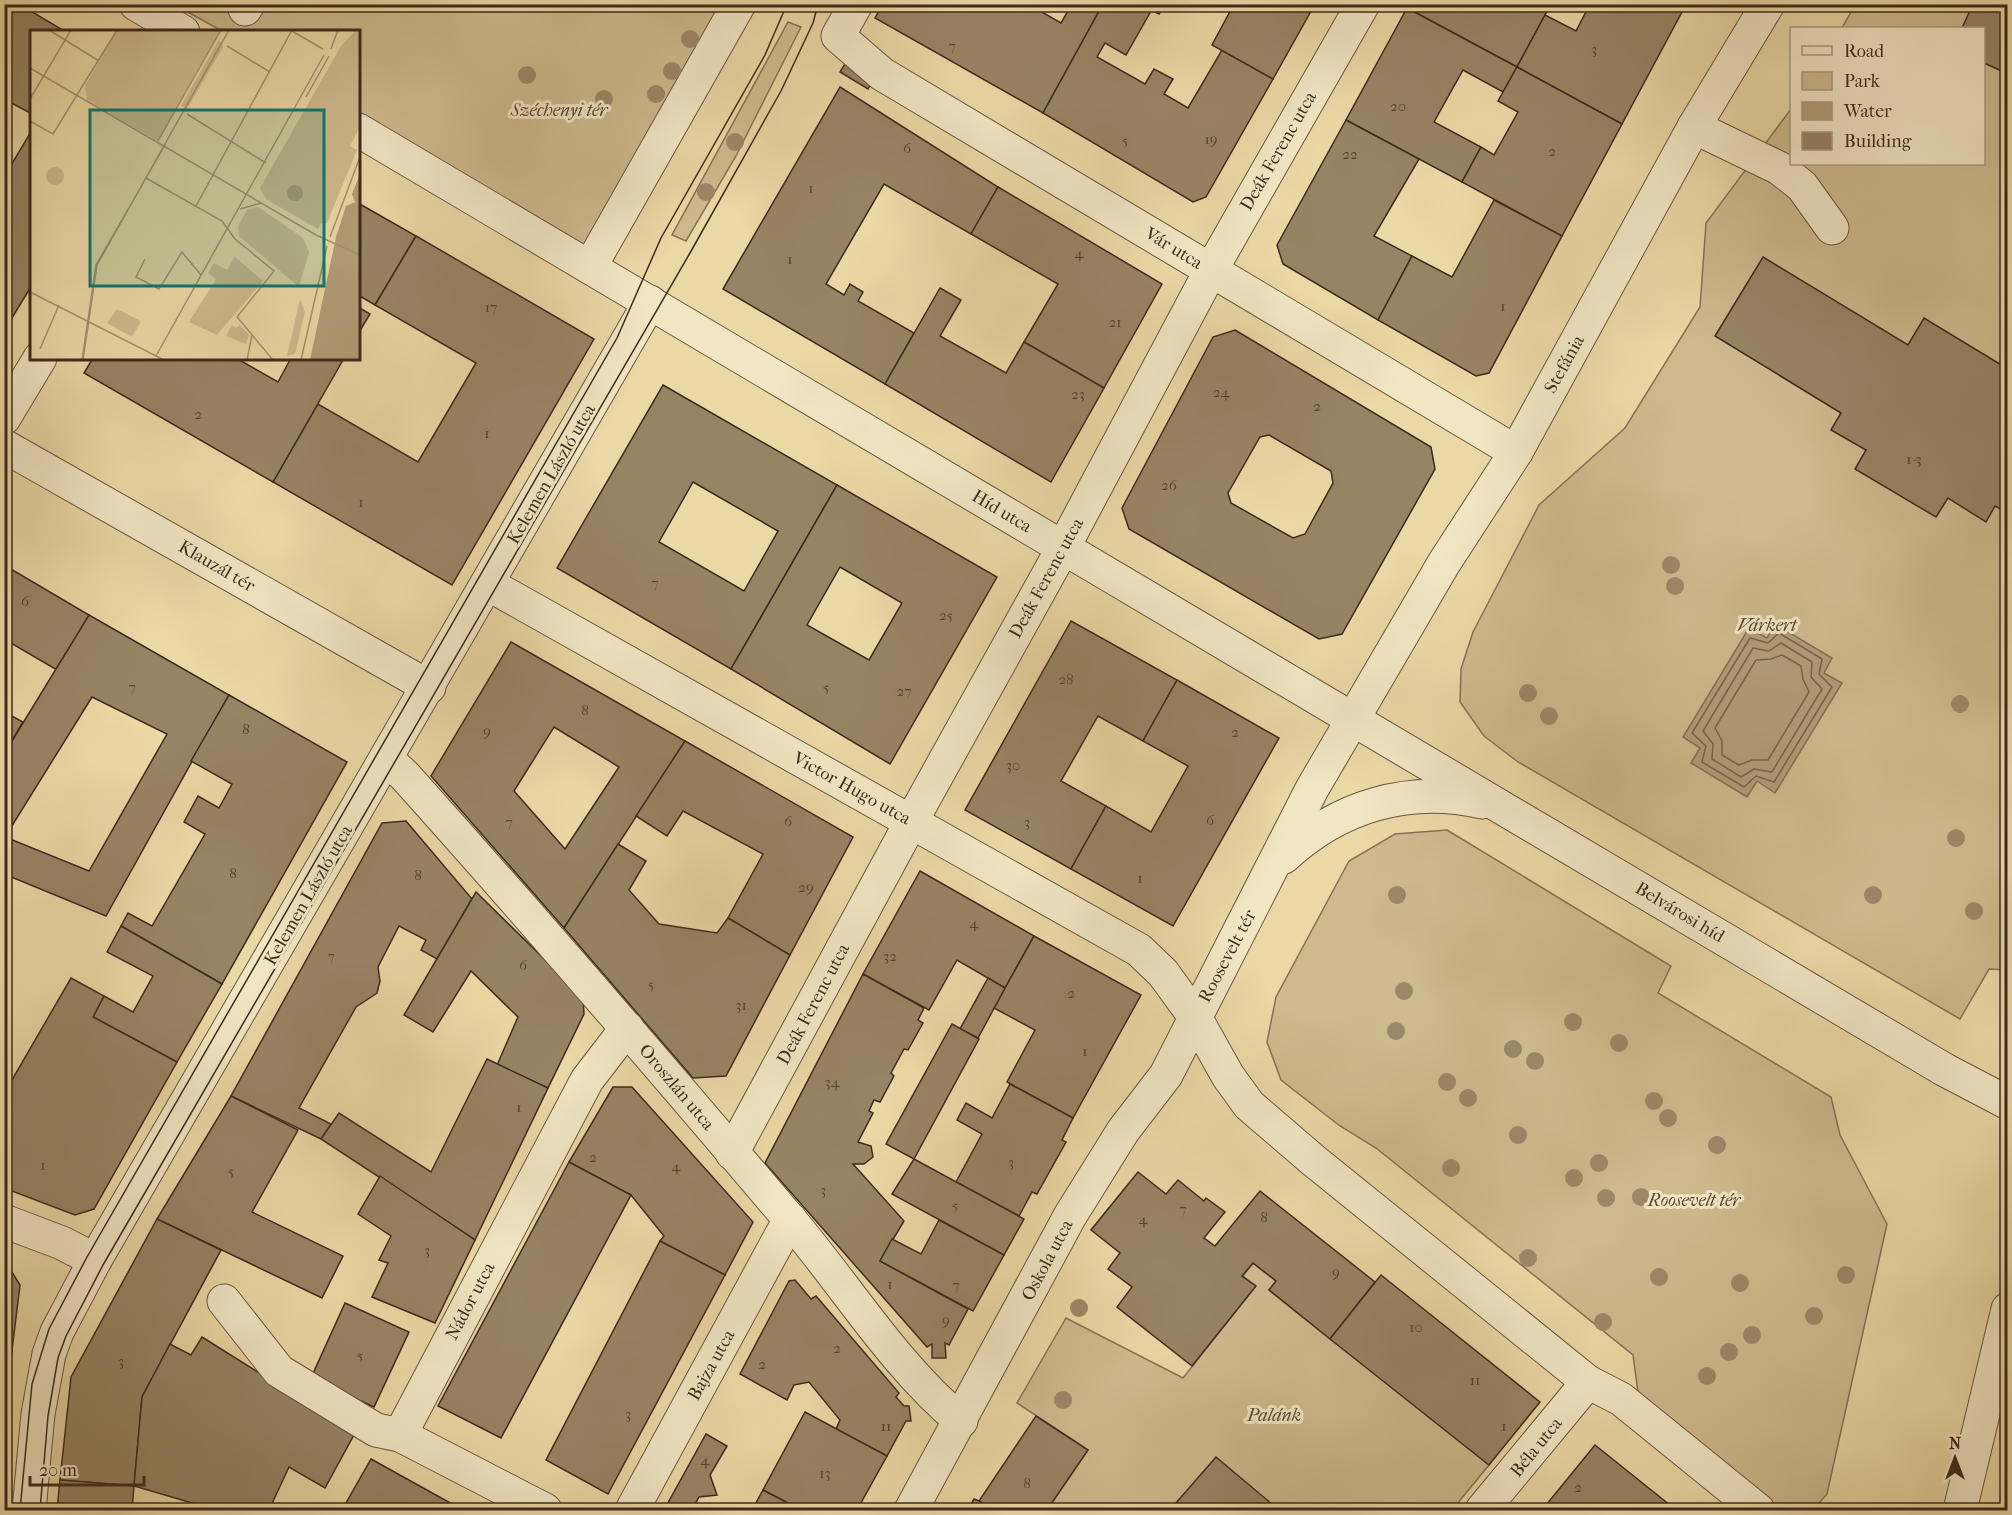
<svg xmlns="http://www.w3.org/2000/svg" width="2012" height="1515" viewBox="0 0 2012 1515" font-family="'IM FELL French Canon',serif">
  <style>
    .green { fill: #cdba8e; stroke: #867256; stroke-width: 1.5 }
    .water { fill: #b09d77; stroke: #826f53; stroke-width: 1.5 }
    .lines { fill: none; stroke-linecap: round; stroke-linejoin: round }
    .shore { stroke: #77644a; stroke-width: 1.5 }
    .building { fill: #978464; stroke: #3e2a1d; stroke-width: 1.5; fill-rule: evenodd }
    .minor-casing { stroke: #69563f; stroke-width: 35 }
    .minor { stroke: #f1e6c4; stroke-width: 33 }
    .tram { stroke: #3e2a1d; stroke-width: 1.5 }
    .tree { fill: #9b8867 }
    .labels { text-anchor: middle; stroke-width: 6; stroke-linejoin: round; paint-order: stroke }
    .number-label { font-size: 15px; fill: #54402f }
    .park-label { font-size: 18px; font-style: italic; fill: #5b4734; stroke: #f1e6c4 }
    .street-label { font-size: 18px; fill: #3e2a1d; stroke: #f1e6c4 }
    .inset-road { fill: none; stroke: #a5926f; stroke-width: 1.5 }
    .view { fill: #0f766e; fill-opacity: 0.15; stroke: #0f766e; stroke-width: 3 }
    .inset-edge { fill: none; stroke: #3e2a1d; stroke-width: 3 }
  </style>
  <rect width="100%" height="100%" fill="#ead8a5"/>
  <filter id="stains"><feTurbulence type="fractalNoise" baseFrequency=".00333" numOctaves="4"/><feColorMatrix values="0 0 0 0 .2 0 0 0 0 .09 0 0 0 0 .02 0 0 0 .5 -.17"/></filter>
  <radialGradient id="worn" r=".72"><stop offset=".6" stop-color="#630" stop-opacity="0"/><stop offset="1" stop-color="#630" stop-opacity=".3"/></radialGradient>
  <g class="green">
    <polygon points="175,5 739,5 590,267 359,112 358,32 222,31"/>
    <polygon points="1855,5 2007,5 2007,970 1989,969 1960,1019 1518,762 1484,736 1460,702 1461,669 1473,632 1539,505 1625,428 1700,307 1706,223 1791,109 1792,164 1984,164 1984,28 1842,28"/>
    <polygon points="788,22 801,27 736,156 686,241 672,235"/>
    <polygon points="1447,830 1671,966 1658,993 1831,1097 1840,1135 1887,1224 1827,1494 1813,1510 1782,1510 1638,1392 1633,1355 1376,1148 1340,1126 1281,1080 1267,1042 1276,997 1349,861 1395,834"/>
    <polygon points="1253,1263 1276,1281 1269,1290 1489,1465 1452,1510 1047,1510 1088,1450 1017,1403 1066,1318 1183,1378 1255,1287 1243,1276"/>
  </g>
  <polygon class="water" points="1775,624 1832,658 1824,673 1842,683 1775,793 1757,781 1747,797 1691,763 1700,748 1683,737 1749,628 1767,638"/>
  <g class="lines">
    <g class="shore">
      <polygon points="1779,633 1822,659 1819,674 1832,687 1774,782 1756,776 1744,787 1702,762 1706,746 1692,733 1750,638 1768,643"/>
      <polygon points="1781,643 1812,662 1811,677 1822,689 1772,772 1754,769 1741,777 1712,759 1713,744 1703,731 1753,648 1769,651"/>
      <polygon points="1782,655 1801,666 1803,679 1809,692 1768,760 1752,760 1739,765 1722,755 1722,741 1715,728 1756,660 1771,659"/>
    </g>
  </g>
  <g class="building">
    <polygon points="4,4 19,4 66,32 32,32 32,114 4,99"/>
    <polygon points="883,4 1028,4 1061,23 1072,4 1103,4 1043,113 875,18"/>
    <polygon points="1103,4 1139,4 1151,11 1126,55 1105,43 1097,57 1145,84 1154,69 1173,79 1164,94 1188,108 1222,50 1273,79 1206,197 1193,202 1043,113"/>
    <polygon points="1139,4 1165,4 1159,14"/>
    <polygon points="1234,4 1315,4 1273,79 1212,45"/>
    <polygon points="1409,4 1551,4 1517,67 1407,8"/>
    <polygon points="1590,4 1672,4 1683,10 1622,124 1517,67 1545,15 1576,31"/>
    <polygon points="1973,4 2008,4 2008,74 1984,63 1984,28 1962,28"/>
    <polygon points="1407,8 1517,67 1503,92 1463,70 1434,122 1481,147 1462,182 1346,120"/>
    <polygon points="848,59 876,75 868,89 840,72"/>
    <polygon points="1517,67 1622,124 1562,236 1462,182 1481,147 1494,155 1518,112 1498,101"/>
    <polygon points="840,87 998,187 971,234 884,184 826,284 844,295 850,284 863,292 858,301 914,333 885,384 723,289"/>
    <polygon points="1346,120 1419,159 1374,236 1412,256 1378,320 1283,264 1277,245"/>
    <polygon points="32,130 32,285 4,331 4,177"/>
    <polygon points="998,187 1162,284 1104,388 1024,342 1058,284 971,234"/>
    <polygon points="1494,200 1562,236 1489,373 1476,376 1378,320 1412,256 1452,277"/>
    <polygon points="358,203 416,236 375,305 358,295"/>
    <polygon points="416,236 594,339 452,585 273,482 318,404 418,462 476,363 375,305"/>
    <polygon points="1763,257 1908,345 1924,318 2008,369 2008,513 1995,506 1986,522 1948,498 1936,517 1855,469 1866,450 1831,430 1841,413 1715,336"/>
    <polygon points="940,288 961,300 940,336 1006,373 1024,342 1104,388 1051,482 885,384"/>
    <polygon points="358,307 370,314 358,334"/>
    <path d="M1235 330 1431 447 1435 469 1342 634 1319 639 1129 529 1122 508 1213 337ZM1269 435 1331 471 1333 483 1305 534 1293 538 1231 503 1228 493 1260 437Z"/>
    <polygon points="93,358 236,358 278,382 291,358 343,360 273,482 84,373"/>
    <path d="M663 385 837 485 731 669 557 568ZM693 482 778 531 744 591 659 542Z"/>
    <path d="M837 485 997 577 890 764 731 669ZM840 567 902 603 869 660 807 625Z"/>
    <polygon points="4,565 89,615 57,670 4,639"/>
    <path d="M89 615 229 695 106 916 4 874V754ZM92 697 167 734 89 871 5 837Z"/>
    <polygon points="1071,621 1177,680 1143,741 1098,716 1061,781 1106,806 1071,869 965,810"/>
    <path d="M511 642 685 741 564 928 431 776ZM554 727 619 767 565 849 514 791Z"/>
    <polygon points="1177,680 1279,738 1173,926 1071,869 1106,806 1151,832 1188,766 1143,741"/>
    <polygon points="229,695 347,762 222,984 121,926 128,913 152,926 205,834 184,822 198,796 219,808 232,784 191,761"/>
    <polygon points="4,712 23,722 4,754"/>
    <polygon points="685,741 853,837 790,955 728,918 763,854 683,811 667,836 636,816"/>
    <polygon points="406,821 472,899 437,959 421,950 426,940 399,926 378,967 380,981 377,993 356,1007 299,1108 331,1124 321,1139 231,1096 382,823"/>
    <polygon points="618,844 646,861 629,890 659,924 717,933 728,918 790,955 726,1076 693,1078 564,928"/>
    <polygon points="920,871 1034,936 1005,988 957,960 929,1010 863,974"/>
    <polygon points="476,892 583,997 584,1014 548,1088 497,1065 518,1017 471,971 433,1032 404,1015"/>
    <polygon points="121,926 222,984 177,1062 93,1017 104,996 133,1012 153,976 107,952"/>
    <polygon points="1034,936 1141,995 1073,1118 1007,1082 1035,1030 994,1008"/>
    <polygon points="863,974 924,1008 918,1020 923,1023 908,1050 904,1049 891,1073 894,1076 880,1102 874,1100 869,1111 873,1113 858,1142 871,1146 873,1157 864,1164 853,1164 904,1221 880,1261 968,1309 949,1345 945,1343 946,1358 932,1358 932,1344 927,1347 765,1163"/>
    <polygon points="71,978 104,996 93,1017 177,1062 94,1209 75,1215 4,1188 4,1077 12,1080"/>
    <polygon points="988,978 1005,988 978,1038 960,1029"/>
    <polygon points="952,1024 979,1039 914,1159 886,1144"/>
    <polygon points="487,1059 548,1088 475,1240 321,1139 339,1113 431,1172"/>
    <polygon points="1010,1084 1073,1118 1062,1140 1066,1142 1037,1194 1032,1192 1019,1216 956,1182 982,1134 957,1120 966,1103 992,1118"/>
    <polygon points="613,1087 632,1087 753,1222 725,1275 660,1241 664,1236 631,1195 569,1162"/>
    <polygon points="231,1096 298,1130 252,1212 343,1256 322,1298 157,1219"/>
    <polygon points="914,1159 1024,1219 1004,1255 892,1194"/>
    <polygon points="569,1162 631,1195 501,1438 438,1406"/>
    <polygon points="1138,1172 1166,1194 1178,1180 1204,1201 1206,1198 1225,1212 1204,1238 1215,1246 1260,1191 1375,1282 1330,1339 1269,1290 1276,1281 1253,1263 1242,1276 1256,1286 1192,1366 1117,1307 1132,1287 1108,1269 1120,1253 1091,1230"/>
    <polygon points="380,1176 475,1240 435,1323 372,1297 388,1263 379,1260 391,1236 358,1214"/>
    <polygon points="157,1219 221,1250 142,1397 134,1486 60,1480 71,1377"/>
    <polygon points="939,1220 1004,1255 973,1311 880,1261 892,1239 921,1254"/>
    <polygon points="660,1241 725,1275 608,1494 546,1460"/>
    <polygon points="4,1269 12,1272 20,1285 4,1416"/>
    <polygon points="1381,1275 1540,1402 1489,1465 1330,1339"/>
    <polygon points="795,1280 811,1299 816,1296 899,1393 896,1397 904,1406 909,1406 911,1421 906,1421 887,1456 836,1429 840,1420 809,1382 794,1385 787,1400 740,1374 789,1281"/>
    <polygon points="345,1303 409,1332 374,1407 311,1378"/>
    <polygon points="202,1337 355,1433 325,1488 289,1467 269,1510 250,1510 192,1503 134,1486 142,1397 170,1344 191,1355"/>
    <polygon points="805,1412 887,1456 857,1510 801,1510 763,1490"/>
    <polygon points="1036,1416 1088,1450 1047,1510 993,1510 979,1501"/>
    <polygon points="706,1434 727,1446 710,1475 717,1495 699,1497 692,1510 664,1510"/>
    <polygon points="1595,1445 1676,1510 1542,1510"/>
    <polygon points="1216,1457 1279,1510 1184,1510 1176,1503"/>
    <polygon points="371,1459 463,1510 342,1510"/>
    <polygon points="60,1480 134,1486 132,1510 57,1510"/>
    <polygon points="763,1490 801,1510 752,1510"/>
    <polygon points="974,1499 979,1501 993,1510 967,1510"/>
    <polygon points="192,1503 250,1510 191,1510"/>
  </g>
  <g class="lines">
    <defs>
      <g id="minor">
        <polyline points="136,4 183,32"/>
        <polyline points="856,4 838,36 882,74 1516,452"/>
        <polyline points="245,9 248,4"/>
        <polyline points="1694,127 1779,168 1802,186 1832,228"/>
        <polyline points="358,130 1945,1070 2008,1103"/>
        <polyline points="590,267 739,4"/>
        <polyline points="4,418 40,358"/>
        <polyline points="4,446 429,687"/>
        <polyline points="488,584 1139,950 1163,973 1195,1017 1228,1076 1249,1105 1313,1160 1588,1382 1621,1399 1758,1510"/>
        <path d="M387 759 405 776C536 922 664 1071 791 1221 847 1287 894 1365 961 1421"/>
        <path d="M1284 857C1339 806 1409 785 1482 802"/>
        <polyline points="732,1153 911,822 1063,548 1211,270 1363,4"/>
        <polyline points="4,1221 62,1243 95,1260"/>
        <polyline points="224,1301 279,1371 376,1430 400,1435 545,1510"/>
        <polyline points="400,1435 587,1080 627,1028"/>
        <polyline points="29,1510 38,1414 49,1354 57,1332 95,1260 650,302"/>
        <polyline points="632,1510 790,1219"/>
        <polyline points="911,1510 1070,1216 1123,1131 1166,1075 1312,789 1444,563 1516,452 1694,127 1768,4"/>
        <polyline points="1482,1510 1588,1382"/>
        <polyline points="1960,1510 2008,1309"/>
      </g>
    </defs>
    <use href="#minor" class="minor-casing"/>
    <use href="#minor" class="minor"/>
    <g class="tram">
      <polyline points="20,1510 32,1384 49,1329 87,1257 617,338 661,238 765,55 787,4"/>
      <polyline points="40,1510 48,1416 58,1358 66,1336 103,1265 690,253 781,91 813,23 818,4"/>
    </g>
  </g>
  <g class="tree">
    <circle cx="690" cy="39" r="9"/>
    <circle cx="672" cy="71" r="9"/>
    <circle cx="527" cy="75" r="9"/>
    <circle cx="656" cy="94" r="9"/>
    <circle cx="604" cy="99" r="9"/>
    <circle cx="735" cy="142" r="9"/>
    <circle cx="706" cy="192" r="9"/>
    <circle cx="1671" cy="565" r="9"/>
    <circle cx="1675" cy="586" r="9"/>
    <circle cx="1528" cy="693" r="9"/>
    <circle cx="1960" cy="704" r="9"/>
    <circle cx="1549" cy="716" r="9"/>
    <circle cx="1956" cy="838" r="9"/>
    <circle cx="1397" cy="895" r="9"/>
    <circle cx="1873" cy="895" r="9"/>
    <circle cx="1974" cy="911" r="9"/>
    <circle cx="1404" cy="991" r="9"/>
    <circle cx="1573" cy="1022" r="9"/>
    <circle cx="1396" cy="1031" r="9"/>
    <circle cx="1619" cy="1043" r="9"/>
    <circle cx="1513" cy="1049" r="9"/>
    <circle cx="1535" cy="1061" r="9"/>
    <circle cx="1447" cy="1082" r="9"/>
    <circle cx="1468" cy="1098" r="9"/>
    <circle cx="1654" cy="1101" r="9"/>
    <circle cx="1668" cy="1118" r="9"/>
    <circle cx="1518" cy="1135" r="9"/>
    <circle cx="1717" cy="1145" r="9"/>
    <circle cx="1599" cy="1163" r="9"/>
    <circle cx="1451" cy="1168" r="9"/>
    <circle cx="1574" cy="1178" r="9"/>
    <circle cx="1641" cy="1197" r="9"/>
    <circle cx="1606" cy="1198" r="9"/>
    <circle cx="1528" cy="1258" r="9"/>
    <circle cx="1846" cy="1275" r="9"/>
    <circle cx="1659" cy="1277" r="9"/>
    <circle cx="1740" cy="1283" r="9"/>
    <circle cx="1079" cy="1308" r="9"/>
    <circle cx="1814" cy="1316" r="9"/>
    <circle cx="1603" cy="1322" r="9"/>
    <circle cx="1752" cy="1335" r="9"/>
    <circle cx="1729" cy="1352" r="9"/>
    <circle cx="1707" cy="1376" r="9"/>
    <circle cx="1063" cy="1400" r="9"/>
  </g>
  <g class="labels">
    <g class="number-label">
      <text x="952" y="51">7</text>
      <text x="1594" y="54">3</text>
      <text x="1398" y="111">20</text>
      <text x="1211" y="144">19</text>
      <text x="1125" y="145">5</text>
      <text x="907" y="153">6</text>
      <text x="1552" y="156">2</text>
      <text x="1350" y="159">22</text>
      <text x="811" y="193">1</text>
      <text x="1079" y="258">4</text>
      <text x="790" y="264">1</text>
      <text x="1503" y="311">1</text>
      <text x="491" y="312">17</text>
      <text x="1115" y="327">21</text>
      <text x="1221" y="397">24</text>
      <text x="1078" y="399">23</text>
      <text x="1317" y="411">2</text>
      <text x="198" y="419">2</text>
      <text x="487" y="438">1</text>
      <text x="1914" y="464">1-3</text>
      <text x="1169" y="490">26</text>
      <text x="361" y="507">1</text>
      <text x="655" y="588">7</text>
      <text x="25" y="606">6</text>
      <text x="946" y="620">25</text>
      <text x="1066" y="684">28</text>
      <text x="132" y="692">7</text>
      <text x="826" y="692">5</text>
      <text x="904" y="696">27</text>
      <text x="585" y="715">8</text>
      <text x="246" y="734">8</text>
      <text x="487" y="736">9</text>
      <text x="1235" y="737">2</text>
      <text x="1013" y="770">30</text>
      <text x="1210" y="825">6</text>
      <text x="788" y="826">6</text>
      <text x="509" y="827">7</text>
      <text x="1027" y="827">3</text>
      <text x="233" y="878">8</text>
      <text x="418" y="880">8</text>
      <text x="1140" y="883">1</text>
      <text x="806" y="892">29</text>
      <text x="974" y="928">4</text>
      <text x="331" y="961">7</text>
      <text x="890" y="961">32</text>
      <text x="523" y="970">6</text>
      <text x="651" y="989">5</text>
      <text x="1071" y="998">2</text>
      <text x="741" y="1010">31</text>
      <text x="1085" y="1056">1</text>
      <text x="832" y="1087">34</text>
      <text x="519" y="1112">1</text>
      <text x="593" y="1162">2</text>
      <text x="1011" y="1167">3</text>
      <text x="43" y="1170">1</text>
      <text x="676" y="1171">4</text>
      <text x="231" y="1176">5</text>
      <text x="823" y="1195">3</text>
      <text x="955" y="1210">5</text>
      <text x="1183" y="1214">7</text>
      <text x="1264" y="1222">8</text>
      <text x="1143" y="1224">4</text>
      <text x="427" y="1255">3</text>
      <text x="1336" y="1277">9</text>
      <text x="890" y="1289">1</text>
      <text x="956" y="1290">7</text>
      <text x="946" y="1325">9</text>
      <text x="1416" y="1332">10</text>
      <text x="837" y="1353">2</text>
      <text x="360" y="1360">5</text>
      <text x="121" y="1366">3</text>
      <text x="762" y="1369">2</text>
      <text x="1475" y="1385">11</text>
      <text x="628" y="1419">3</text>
      <text x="886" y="1431">11</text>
      <text x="1504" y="1431">1</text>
      <text x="705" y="1465">4</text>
      <text x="825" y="1478">13</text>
      <text x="1027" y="1488">8</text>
      <text x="1578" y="1492">2</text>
    </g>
    <g class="park-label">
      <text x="559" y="116">Széchenyi tér</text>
      <text x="1767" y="631">Várkert</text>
      <text x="1694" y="1206">Roosevelt tér</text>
      <text x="1274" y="1421">Palánk</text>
    </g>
    <g class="street-label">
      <text transform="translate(1278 151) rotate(-60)" y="6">Deák Ferenc utca</text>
      <text transform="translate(1174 248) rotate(31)" y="6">Vár utca</text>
      <text transform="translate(1564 364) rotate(-61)" y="6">Stefánia</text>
      <text transform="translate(551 474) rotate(-60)" y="6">Kelemen László utca</text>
      <text transform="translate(1002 511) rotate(31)" y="6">Híd utca</text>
      <text transform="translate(217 566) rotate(30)" y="6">Klauzál tér</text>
      <text transform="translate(1046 578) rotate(-61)" y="6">Deák Ferenc utca</text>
      <text transform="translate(852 788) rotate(29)" y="6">Victor Hugo utca</text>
      <text transform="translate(308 895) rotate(-60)" y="6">Kelemen László utca</text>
      <text transform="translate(1680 912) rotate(31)" y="6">Belvárosi híd</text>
      <text transform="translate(1227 956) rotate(-62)" y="6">Roosevelt tér</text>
      <text transform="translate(813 1004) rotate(-62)" y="6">Deák Ferenc utca</text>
      <text transform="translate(677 1087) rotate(50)" y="6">Oroszlán utca</text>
      <text transform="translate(1047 1260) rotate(-62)" y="6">Oskola utca</text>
      <text transform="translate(470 1301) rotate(-62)" y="6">Nádor utca</text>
      <text transform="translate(711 1365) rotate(-61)" y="6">Bajza utca</text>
      <text transform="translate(1536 1447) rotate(-51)" y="6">Béla utca</text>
    </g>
  </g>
  <g transform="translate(30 30)">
    <rect width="330" height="330" fill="#ead8a5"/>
    <path d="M87 0H191L128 111 57 70 55 56ZM326 0H330V97L320 116 327 120 297 193H291L288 199 236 169 230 158 311 16ZM189 10 193 17 157 79 151 76ZM16 146a9 9 0 1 1 18 0a9 9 0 1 1-18 0ZM228 177 273 208 279 222 269 257 209 206 208 196 217 180ZM205 227 233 251 187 305 159 292 186 249 178 243 184 233 197 240ZM270 269 275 282 265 324 257 326ZM87 279 111 291 102 307 77 293ZM202 295 206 298 210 295 219 305 216 314 196 306Z" fill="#cdba8e"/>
    <path d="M330 144V330H280L306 207 316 176 325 172 322 164ZM257 163a8 8 0 1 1 16 0a8 8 0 1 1-16 0Z" fill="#b09d77"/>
    <path class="inset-road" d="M19 0 69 31M260 0 293 19M197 16 240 42M301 19 308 0M0 38 286 205 330 225M276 67 299 26M0 69 41 0M157 84 236 133M0 91 23 104 87 0M128 111 191 0M116 148 192 191 205 209 244 241 207 287 243 330M166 176 262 0M210 179 231 173M300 207 330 127M115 229 106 247 129 259 152 222 171 245M0 262 134 330M10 319 29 275M126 326 294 25M52 330 66 235 135 115M53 330 67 235 199 0M217 330 222 305M271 330 297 216"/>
    <path class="view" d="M60 80H294V256H60Z"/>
    <rect width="330" height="330" class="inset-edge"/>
  </g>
  <rect width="2012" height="1515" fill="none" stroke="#ead8a5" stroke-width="24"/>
  <rect x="6" y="6" width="2000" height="1503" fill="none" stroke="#3e2a1d" stroke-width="3"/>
  <rect x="12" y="12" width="1988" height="1491" fill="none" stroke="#3e2a1d" stroke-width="1.5"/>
  <rect x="1790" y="27" width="195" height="138" fill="#f1e6c4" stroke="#a99b81" stroke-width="1.5"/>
  <rect x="1802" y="46" width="30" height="9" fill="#f1e6c4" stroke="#a99b81" stroke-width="1.5"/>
  <text x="1844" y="57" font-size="18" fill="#3e2a1d">Road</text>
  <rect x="1802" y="72" width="30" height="18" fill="#cdba8e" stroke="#a99b81" stroke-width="1.5"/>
  <text x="1844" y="87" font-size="18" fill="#3e2a1d">Park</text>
  <rect x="1802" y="102" width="30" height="18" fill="#b09d77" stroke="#a99b81" stroke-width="1.5"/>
  <text x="1844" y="117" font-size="18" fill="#3e2a1d">Water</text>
  <rect x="1802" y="132" width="30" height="18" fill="#978464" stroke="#a99b81" stroke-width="1.5"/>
  <text x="1844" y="147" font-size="18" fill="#3e2a1d">Building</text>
  <g transform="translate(1955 1458)" stroke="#f1e6c4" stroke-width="4.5" paint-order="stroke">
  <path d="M0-4.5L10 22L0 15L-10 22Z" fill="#3e2a1d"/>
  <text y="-9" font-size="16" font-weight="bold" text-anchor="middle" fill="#3e2a1d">N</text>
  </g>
  <path d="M30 1476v9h114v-9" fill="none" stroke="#3e2a1d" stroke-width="3"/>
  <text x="39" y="1476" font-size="18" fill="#3e2a1d" stroke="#f1e6c4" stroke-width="4.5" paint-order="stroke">20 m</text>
  <rect width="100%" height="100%" filter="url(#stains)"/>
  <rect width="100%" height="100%" fill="url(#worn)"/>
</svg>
